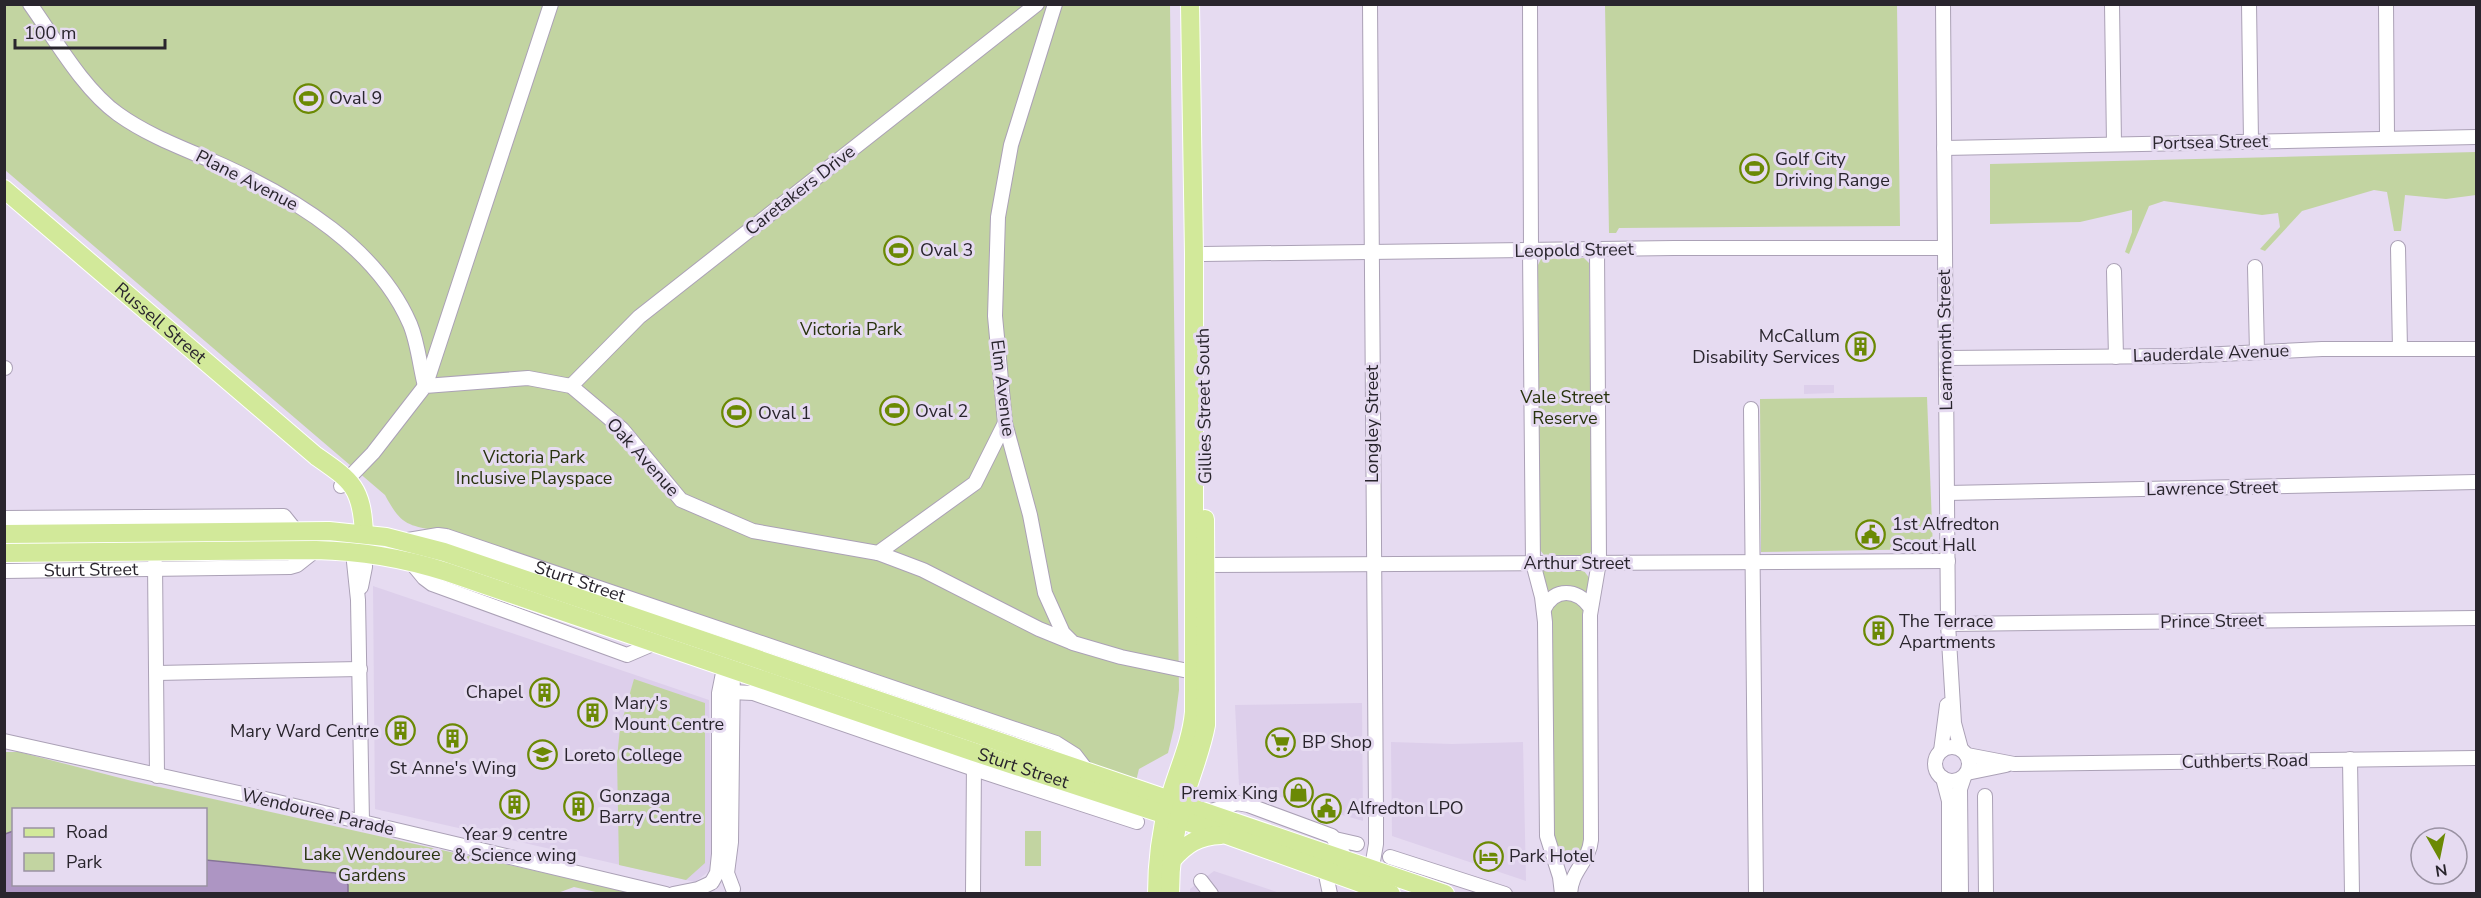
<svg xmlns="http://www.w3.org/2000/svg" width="2481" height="898" viewBox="0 0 2481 898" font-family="'Nunito Sans',sans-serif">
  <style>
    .built { fill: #ddcfeb }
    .green { fill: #c2d4a1 }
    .water { fill: #ad95c3; stroke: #857396; stroke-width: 1.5 }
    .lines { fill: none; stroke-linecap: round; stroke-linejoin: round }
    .minor-casing { stroke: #aba1b6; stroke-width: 16 }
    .major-casing { stroke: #fff; stroke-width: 20 }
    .minor { stroke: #fff; stroke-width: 14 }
    .major { stroke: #d2e99a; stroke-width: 18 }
    .labels { text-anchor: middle; stroke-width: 6; stroke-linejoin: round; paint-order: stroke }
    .poi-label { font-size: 18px; fill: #29252d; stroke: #e6dbf1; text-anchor: start }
    .street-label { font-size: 18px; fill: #29252d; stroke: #e6dbf1 }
    .park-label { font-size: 18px; fill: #28330d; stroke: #e6dbf1 }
  </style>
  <rect width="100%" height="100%" fill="#e6dbf1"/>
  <g class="built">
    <polygon points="1804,385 1834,385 1834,393 1804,394"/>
    <polygon points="373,586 709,700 713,868 695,882 375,809"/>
    <polygon points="1362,703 1363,821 1239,785 1235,705"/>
    <polygon points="1391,742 1452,744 1523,742 1526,881 1392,836"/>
    <polygon points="1214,871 1280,893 1190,893 1190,889"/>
  </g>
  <g class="green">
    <path d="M5 5H1170L1179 690 1174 728 1168 753 1139 769 1136 781 1088 764 1077 751 438 531C407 525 401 525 385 495L5 170Z"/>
    <polygon points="1605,5 1897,5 1900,226 1619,228 1616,233 1609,233"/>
    <polygon points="2476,152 2476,195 2446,199 2405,195 2401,231 2394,231 2387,192 2374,190 2302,211 2265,251 2260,249 2280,227 2278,213 2262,215 2164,201 2149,206 2129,254 2125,252 2132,232 2132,210 2080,222 1990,224 1990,164"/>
    <polygon points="1584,258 1589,263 1592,550 1587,557 1545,556 1540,550 1538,265 1541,259"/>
    <polygon points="1927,397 1933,549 1761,552 1760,399"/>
    <polygon points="1542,570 1584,571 1590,579 1587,595 1547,596"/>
    <path d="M1568 597 1576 599 1586 612V846C1575 862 1567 871 1554 850L1548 617 1551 606Z"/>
    <polygon points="634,679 705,703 705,863 686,880 619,865 617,758 620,728"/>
    <polygon points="5,752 19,752 132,781 635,893 600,893 574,887 555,894 348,893 346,880 340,875 206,860 206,810 14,810 13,831 5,834"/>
    <rect x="1025" y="831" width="16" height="35"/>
  </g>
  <polygon class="water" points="13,831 14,884 206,884 206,860 335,873 344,877 348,885 348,893 5,893 5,834"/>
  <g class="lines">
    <defs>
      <g id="minor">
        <path d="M30 4C55 39 83 89 118 114 150 137 188 150 224 166 296 199 377 248 410 324 418 343 420 367 425 386"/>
        <polyline points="1055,4 1011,145 998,217 995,316 1005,423 1030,515 1045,593 1063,633 1073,643 1121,657 1193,672"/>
        <polyline points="1370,4 1376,811 1376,844 1372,867 1375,877"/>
        <polyline points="1530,4 1531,251"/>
        <polyline points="1943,4 1948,624 1954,723 1961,749"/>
        <polyline points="2112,4 2114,144"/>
        <polyline points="2249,4 2251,141"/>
        <polyline points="2386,4 2387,137"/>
        <polyline points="1944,148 2476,137"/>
        <polyline points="2398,248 2400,349"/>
        <polyline points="1530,251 1533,563 1542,597 1545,622 1547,836 1560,877 1562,894"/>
        <polyline points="1203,254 1674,248 1944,248"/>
        <polyline points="2255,267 2257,352"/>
        <polyline points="2114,271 2116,357"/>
        <polyline points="1946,358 2180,356 2322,349 2476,349"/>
        <polyline points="4,368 5,368"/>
        <polyline points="426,384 551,4"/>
        <polyline points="571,386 639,317 1037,4"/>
        <polyline points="1751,409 1756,894"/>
        <polyline points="341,486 373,453 425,386 528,378 571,386 622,429 681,500 753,531 878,553 975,483 1005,423"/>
        <polyline points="1947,493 2476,482"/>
        <polyline points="4,518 284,516 296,531"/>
        <path id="s1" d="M408 540 438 535 446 536 1056 743 1075 755 1088 772"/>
        <polyline points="352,543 358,600 362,822"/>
        <polyline points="878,553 923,570 1039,629 1071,642"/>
        <polyline points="410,561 424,578 432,584 627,655 655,643"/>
        <polyline points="155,563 157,776"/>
        <polyline points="1206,565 1948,561"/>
        <path id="s2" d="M4 571 290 567 297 565 316 550"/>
        <polyline points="361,587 365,567 364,534"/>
        <path d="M1544 609C1555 587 1577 589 1590 607"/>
        <polyline points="1948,624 2476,618"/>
        <polyline points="733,662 731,842 727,873 733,889"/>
        <polyline points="157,673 360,669"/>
        <polyline points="731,692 753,693 974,769 1137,822"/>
        <polyline points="4,741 261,798 666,894"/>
        <circle cx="1952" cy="764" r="17"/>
        <polyline points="1941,751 1947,705"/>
        <polyline points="1967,755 2014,764 2476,758"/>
        <polyline points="2350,759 2352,894"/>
        <polyline points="1967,773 2006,765"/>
        <polyline points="1943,778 1949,801 1949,894"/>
        <polyline points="1985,796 1986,894"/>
        <polyline points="1208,812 1237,803 1248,805 1332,836 1347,860"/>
        <polyline points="1335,839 1357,844"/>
        <polyline points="1390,857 1505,894"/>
        <polyline points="1325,870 1330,894"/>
        <polyline points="1201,881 1211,894"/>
        <polyline points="712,882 717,873 719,854 719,693 726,658"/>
        <polyline points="673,894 698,889 711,883"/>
        <polyline points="973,894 974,761"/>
        <path d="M1570 894C1571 870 1589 862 1591 840L1590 615 1599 562 1597 249"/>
        <polyline points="1961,894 1960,789 1964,777"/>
      </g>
      <g id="major">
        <path id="s3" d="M4 189 316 456C352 481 362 487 364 534"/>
        <polyline points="4,534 329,531 386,537 444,552 1445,894"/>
        <path id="s4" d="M4 553 316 550C362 551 403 558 447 572L974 752 1227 835 1391 894"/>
        <path d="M1172 860C1186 844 1198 836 1221 835"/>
        <path d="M1157 894C1157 862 1161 831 1169 801 1177 771 1191 744 1194 712V254L1190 4"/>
        <path d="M1170 894C1170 864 1174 834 1182 806 1189 779 1201 753 1206 725L1205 519"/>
      </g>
    </defs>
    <use href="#minor" class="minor-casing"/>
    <use href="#major" class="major-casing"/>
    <use href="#minor" class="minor"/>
    <use href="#major" class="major"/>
  </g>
  <defs>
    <symbol id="stadium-ring" viewBox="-11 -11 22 22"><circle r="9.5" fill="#e6dbf1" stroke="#6b8904" stroke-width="1.5"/><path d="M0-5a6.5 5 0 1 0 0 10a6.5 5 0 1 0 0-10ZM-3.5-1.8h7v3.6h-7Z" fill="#6b8904"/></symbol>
    <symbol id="building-ring" viewBox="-11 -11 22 22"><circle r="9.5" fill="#e6dbf1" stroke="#6b8904" stroke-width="1.5"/><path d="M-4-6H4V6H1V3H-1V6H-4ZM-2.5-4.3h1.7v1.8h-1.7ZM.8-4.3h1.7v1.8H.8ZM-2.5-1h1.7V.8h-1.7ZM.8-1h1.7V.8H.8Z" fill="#6b8904"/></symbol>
    <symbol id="civic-ring" viewBox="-11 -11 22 22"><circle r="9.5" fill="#e6dbf1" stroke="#6b8904" stroke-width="1.5"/><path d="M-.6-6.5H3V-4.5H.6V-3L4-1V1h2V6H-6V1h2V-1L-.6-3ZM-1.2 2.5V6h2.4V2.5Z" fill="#6b8904"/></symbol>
    <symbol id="supermarket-ring" viewBox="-11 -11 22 22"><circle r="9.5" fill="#e6dbf1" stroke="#6b8904" stroke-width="1.5"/><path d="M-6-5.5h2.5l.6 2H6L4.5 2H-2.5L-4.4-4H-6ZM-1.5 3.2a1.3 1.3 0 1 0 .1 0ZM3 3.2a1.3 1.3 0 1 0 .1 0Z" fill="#6b8904"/></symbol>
    <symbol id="school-ring" viewBox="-11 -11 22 22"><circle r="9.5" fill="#e6dbf1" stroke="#6b8904" stroke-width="1.5"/><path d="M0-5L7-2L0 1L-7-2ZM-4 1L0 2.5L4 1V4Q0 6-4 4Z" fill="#6b8904"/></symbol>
    <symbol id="shop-ring" viewBox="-11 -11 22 22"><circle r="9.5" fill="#e6dbf1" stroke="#6b8904" stroke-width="1.5"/><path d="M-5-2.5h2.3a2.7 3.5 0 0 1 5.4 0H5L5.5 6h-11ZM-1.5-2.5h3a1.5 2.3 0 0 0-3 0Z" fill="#6b8904"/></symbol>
    <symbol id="hotel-ring" viewBox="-11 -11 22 22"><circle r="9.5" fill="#e6dbf1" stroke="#6b8904" stroke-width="1.5"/><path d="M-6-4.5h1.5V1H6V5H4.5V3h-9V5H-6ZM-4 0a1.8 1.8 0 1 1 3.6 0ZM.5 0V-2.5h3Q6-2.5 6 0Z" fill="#6b8904"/></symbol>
  </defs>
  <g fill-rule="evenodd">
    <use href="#stadium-ring" x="292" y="82" width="33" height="33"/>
    <use href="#stadium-ring" x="1738" y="152" width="33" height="33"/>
    <use href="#stadium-ring" x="882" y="234" width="33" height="33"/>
    <use href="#building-ring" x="1844" y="330" width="33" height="33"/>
    <use href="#stadium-ring" x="878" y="394" width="33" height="33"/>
    <use href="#stadium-ring" x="720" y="396" width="33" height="33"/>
    <use href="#civic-ring" x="1854" y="518" width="33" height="33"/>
    <use href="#building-ring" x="1862" y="614" width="33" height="33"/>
    <use href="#building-ring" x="528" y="676" width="33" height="33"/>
    <use href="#building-ring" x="576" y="696" width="33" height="33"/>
    <use href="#building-ring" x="384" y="714" width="33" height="33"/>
    <use href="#building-ring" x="436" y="722" width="33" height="33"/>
    <use href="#supermarket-ring" x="1264" y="726" width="33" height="33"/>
    <use href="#school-ring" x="526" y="738" width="33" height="33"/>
    <use href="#shop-ring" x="1282" y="776" width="33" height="33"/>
    <use href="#building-ring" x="498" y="788" width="33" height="33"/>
    <use href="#building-ring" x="562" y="790" width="33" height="33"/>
    <use href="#civic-ring" x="1310" y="792" width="33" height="33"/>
    <use href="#hotel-ring" x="1472" y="840" width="33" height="33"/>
  </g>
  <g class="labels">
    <g class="poi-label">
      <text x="329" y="104">Oval 9</text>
      <text x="1775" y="165">Golf City<tspan x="1775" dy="21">Driving Range</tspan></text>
      <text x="920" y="256">Oval 3</text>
      <text x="1840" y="342" text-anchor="end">McCallum<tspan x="1840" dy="21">Disability Services</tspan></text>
      <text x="915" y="417">Oval 2</text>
      <text x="758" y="419">Oval 1</text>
      <text x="1892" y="530">1st Alfredton<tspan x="1892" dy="21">Scout Hall</tspan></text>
      <text x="1899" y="627">The Terrace<tspan x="1899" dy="21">Apartments</tspan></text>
      <text x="523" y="698" text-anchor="end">Chapel</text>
      <text x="614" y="709">Mary's<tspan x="614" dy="21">Mount Centre</tspan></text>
      <text x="379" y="737" text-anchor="end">Mary Ward Centre</text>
      <text x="1302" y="748">BP Shop</text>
      <text x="564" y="761">Loreto College</text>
      <text x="453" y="774" text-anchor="middle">St Anne's Wing</text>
      <text x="1278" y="799" text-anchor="end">Premix King</text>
      <text x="599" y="802">Gonzaga<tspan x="599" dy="21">Barry Centre</tspan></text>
      <text x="1347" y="814">Alfredton LPO</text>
      <text x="515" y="840" text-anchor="middle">Year 9 centre<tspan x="515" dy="21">&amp; Science wing</tspan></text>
      <text x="1509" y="862">Park Hotel</text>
    </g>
    <g class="street-label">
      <text transform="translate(2210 142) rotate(-1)" y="6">Portsea Street</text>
      <text transform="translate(247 180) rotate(27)" y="6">Plane Avenue</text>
      <text transform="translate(800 190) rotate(-38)" y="6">Caretakers Drive</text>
      <text transform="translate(1574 250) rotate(-1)" y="6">Leopold Street</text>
      <text dy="6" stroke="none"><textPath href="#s3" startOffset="206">Russell Street</textPath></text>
      <text transform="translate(1945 340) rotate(-91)" y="6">Learmonth Street</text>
      <text transform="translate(2211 353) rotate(-2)" y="6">Lauderdale Avenue</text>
      <text transform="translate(1003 388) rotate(83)" y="6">Elm Avenue</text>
      <text transform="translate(1204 406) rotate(-91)" y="6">Gillies Street South</text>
      <text transform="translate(1372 424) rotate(-90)" y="6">Longley Street</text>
      <text transform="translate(643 457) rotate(48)" y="6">Oak Avenue</text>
      <text transform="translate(2212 488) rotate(-1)" y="6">Lawrence Street</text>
      <text x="1577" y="569">Arthur Street</text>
      <text dy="6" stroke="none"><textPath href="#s2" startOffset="87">Sturt Street</textPath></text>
      <text dy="6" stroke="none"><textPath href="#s1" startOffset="180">Sturt Street</textPath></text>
      <text transform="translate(2212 621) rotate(-1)" y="6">Prince Street</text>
      <text transform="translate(2245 761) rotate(-1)" y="6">Cuthberts Road</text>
      <text dy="6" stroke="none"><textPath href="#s4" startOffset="1054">Sturt Street</textPath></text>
      <text transform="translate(318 812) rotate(13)" y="6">Wendouree Parade</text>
    </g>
    <g class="park-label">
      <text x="851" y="335">Victoria Park</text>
      <text x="1565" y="403">Vale Street<tspan x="1565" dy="21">Reserve</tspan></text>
      <text x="534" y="463">Victoria Park<tspan x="534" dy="21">Inclusive Playspace</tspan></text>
      <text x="372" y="860">Lake Wendouree<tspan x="372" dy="21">Gardens</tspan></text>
    </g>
  </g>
  <rect width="2481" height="898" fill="none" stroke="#29252d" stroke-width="12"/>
  <rect x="12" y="808" width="195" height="78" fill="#e6dbf1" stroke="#9a92a3" stroke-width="1.5"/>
  <rect x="24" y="828" width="30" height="9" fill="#d2e99a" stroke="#9a92a3" stroke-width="1.5"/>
  <text x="66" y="838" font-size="18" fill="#29252d">Road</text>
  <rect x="24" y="853" width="30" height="18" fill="#c2d4a1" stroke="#9a92a3" stroke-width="1.5"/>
  <text x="66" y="868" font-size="18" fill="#29252d">Park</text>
  <g transform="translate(2439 856) rotate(171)"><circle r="28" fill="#e6dbf1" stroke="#9a92a3" stroke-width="1.5"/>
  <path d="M0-4.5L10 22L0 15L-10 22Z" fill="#6b8904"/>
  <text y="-9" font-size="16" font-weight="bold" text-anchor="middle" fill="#29252d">N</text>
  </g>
  <path d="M15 39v9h150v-9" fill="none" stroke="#29252d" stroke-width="3"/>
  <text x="24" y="39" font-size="18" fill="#29252d" stroke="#e6dbf1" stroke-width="4.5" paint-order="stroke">100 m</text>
</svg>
